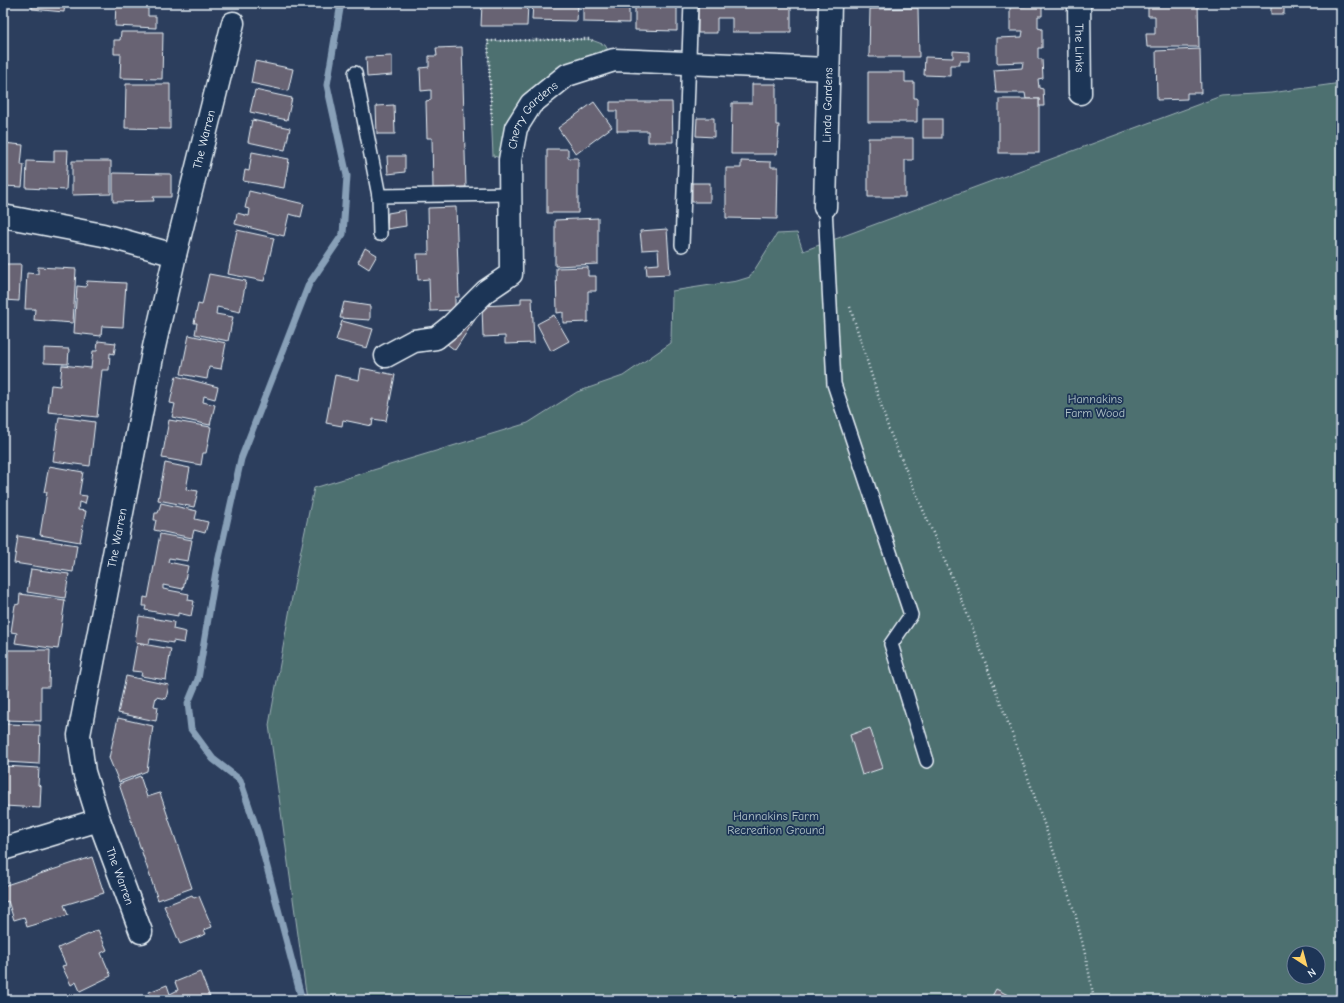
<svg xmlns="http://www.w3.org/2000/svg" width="1344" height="1003" viewBox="0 0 1344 1003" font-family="'Comic Neue',sans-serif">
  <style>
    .green { fill: #4e6f70; stroke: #9bb0b4; fill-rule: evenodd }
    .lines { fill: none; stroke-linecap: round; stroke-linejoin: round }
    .stream { stroke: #88a0b8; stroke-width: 7 }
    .building { fill: #676373; stroke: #e8f1f8 }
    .lane-casing { stroke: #e8f1f8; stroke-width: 16 }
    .street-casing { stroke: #e8f1f8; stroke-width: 25 }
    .path { stroke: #e8f1f8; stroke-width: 2.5; stroke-dasharray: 1 3; stroke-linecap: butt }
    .lane { stroke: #1d3557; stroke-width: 13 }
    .street { stroke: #1d3557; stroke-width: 22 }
    .labels { text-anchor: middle; stroke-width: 3.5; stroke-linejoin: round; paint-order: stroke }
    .street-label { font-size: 12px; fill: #e8f1f8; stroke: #1d3557 }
    .park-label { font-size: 12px; fill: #b2c4c8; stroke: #1d3557 }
  </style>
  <rect width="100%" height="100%" fill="#2c3e5d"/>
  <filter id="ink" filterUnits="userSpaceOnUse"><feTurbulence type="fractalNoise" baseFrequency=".025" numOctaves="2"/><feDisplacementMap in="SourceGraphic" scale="8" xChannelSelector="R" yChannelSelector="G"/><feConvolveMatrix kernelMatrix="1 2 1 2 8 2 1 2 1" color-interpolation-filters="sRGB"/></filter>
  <g filter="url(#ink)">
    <g class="green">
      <polygon points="589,39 605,45 614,60 531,104 510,160 493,156 488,41"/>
      <path d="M1341 83V1000H307L269 725 298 564 314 488 528 423 577 392 623 376 671 343 672 291 737 281 750 277 777 234 797 233 803 251 1221 96 1271 93ZM1294 953H1318V977H1294Z"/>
    </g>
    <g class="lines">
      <polyline class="stream" points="302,1000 258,833 240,780 213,759 191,729 188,703 198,679 216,571 241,459 309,284 343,234 347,176 327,85 341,3"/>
    </g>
    <g class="building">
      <polygon points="32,3 65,3 64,12 32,9"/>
      <polygon points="116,3 148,3 148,16 156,16 156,28 115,26"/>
      <polygon points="482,3 528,3 527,26 481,26"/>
      <polygon points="533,3 578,3 577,21 532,20"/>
      <polygon points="583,3 629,3 629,23 583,22"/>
      <polygon points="635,3 677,3 677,31 635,30"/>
      <polygon points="698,3 791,3 791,32 732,32 732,18 717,18 717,33 698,33"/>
      <polygon points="1026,3 1042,3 1042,16 1038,16 1038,28 1042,29 1042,48 1038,48 1038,59 1042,59 1043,78 1038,79 1039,88 1043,89 1044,106 1039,106 1039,99 1026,99 1025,93 996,93 994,70 1022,68 1023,62 997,63 997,38 1022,37 1023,31 1010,31 1010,7 1026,6"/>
      <polygon points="1148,3 1198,3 1199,47 1147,47 1146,34 1155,34 1155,16 1148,16"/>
      <rect x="1271" y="3" width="13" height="11"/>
      <polygon points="918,8 919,57 869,57 870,9"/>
      <polygon points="121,32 163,32 162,79 120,78 121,54 114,54 114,40 120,40"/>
      <polygon points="462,47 466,187 433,188 432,138 427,138 426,101 431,100 431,90 421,91 420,68 429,67 429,56 437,56 436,48"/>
      <polygon points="1200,49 1201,93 1187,93 1187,99 1157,100 1156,51"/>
      <polygon points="953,51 969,52 969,61 960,61 960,65 950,65 950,76 924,75 925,57 953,58"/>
      <polygon points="392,56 392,75 367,77 366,57"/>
      <polygon points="255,61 293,69 288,91 251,83"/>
      <polygon points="868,72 905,72 905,82 914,82 914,98 917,98 917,122 868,122"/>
      <polygon points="126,84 170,84 170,129 125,128"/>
      <polygon points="752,84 776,84 776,125 779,125 777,154 731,154 732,103 752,103"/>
      <polygon points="255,90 292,98 287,120 250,112"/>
      <rect x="999" y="99" width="40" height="54"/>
      <polygon points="594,102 612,127 576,154 558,128"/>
      <polygon points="610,102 672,102 673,142 648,142 648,131 617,131 617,111 610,111"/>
      <polygon points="394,105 395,134 377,134 376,106"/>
      <polygon points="697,118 714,118 714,137 696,136"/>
      <rect x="923" y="119" width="19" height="19"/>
      <polygon points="252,120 290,128 285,150 248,142"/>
      <polygon points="868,138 913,138 913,160 905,160 905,197 868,197"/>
      <polygon points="3,143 23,145 21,165 24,165 22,187 3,186"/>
      <polygon points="547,149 568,149 568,158 578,158 578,213 547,213"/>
      <polygon points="54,150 68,150 66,190 26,188 27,161 54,162"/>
      <polygon points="252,152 289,159 284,188 243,181 245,170 249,171"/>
      <polygon points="387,156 405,156 405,172 388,174"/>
      <polygon points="72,161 111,161 111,194 72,195"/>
      <polygon points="741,161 771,162 771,167 778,167 777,219 726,218 726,168 741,168"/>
      <polygon points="113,173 171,174 171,197 153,197 154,201 113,202"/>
      <rect x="692" y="183" width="18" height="19"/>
      <polygon points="249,191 304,204 301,217 289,214 284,236 235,224 237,213 249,216 250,209 245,208"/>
      <polygon points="456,207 459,297 455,297 455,310 430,311 429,279 418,280 417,254 429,254 428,208"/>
      <polygon points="405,210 406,226 387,229 388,213"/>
      <polygon points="598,218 598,264 555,266 555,220"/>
      <polygon points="667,229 670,274 647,275 646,265 659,264 658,249 642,250 640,231"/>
      <polygon points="237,230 274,238 264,281 228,274"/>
      <polygon points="365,248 377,255 369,269 358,262"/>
      <polygon points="3,264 21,264 19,301 3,300"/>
      <polygon points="38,267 76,269 73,323 34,320 35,309 25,309 27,273 38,274"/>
      <polygon points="588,267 588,276 596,276 596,291 588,291 588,322 563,323 563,312 557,313 556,268"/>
      <polygon points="209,274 246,281 240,312 217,307 216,314 233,317 228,341 195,334 197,323 194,323 198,304 202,305"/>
      <polygon points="87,281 126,283 123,327 102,326 101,336 74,333 77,286 86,287"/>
      <polygon points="521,298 532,298 534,343 505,344 505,336 483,337 482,306 521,304"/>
      <polygon points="344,302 370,306 370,320 340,318"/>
      <polygon points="469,310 478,315 455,350 447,344"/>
      <polygon points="554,315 569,341 551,351 537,324"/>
      <polygon points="342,321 373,329 367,348 336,340"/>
      <polygon points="189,335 226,343 221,369 209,367 207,379 181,374"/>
      <polygon points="98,341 116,343 114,354 110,353 109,370 102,370 97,417 48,412 51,385 60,386 62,365 91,368 93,351 97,351"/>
      <polygon points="44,348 69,349 68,364 44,363"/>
      <polygon points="361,368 395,375 386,421 373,419 372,426 343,420 342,426 326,423 335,375 359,380"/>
      <polygon points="176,376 218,387 215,399 204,396 203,402 215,405 210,425 172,417 175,404 170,403"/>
      <polygon points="59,417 95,422 90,466 53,461"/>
      <polygon points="169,420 211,427 206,453 203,453 201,465 162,458"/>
      <polygon points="165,463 190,468 186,489 198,491 194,507 158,500"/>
      <polygon points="49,466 83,472 79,495 87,496 85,504 79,502 78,510 86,511 80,542 40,535 47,492 44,492"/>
      <polygon points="161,503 197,511 195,519 208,522 205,533 194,530 192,538 154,530 156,520 154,520 155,513 158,513"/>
      <polygon points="160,534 192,540 188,561 169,558 168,562 188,566 183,589 163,585 163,589 189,594 188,600 194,601 191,616 178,613 178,616 145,610 146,606 143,606 144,597 148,598"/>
      <polygon points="18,536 77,545 73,572 14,563"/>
      <polygon points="31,569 69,574 65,598 27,592"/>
      <polygon points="20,594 65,600 58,649 15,643 17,633 11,632 15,605 19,604"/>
      <polygon points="139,616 174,622 173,629 186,632 184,643 173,641 173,643 150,639 149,644 135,642"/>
      <polygon points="137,643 171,649 166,680 141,676 142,672 132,671"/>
      <polygon points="7,650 50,650 49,687 41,687 41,721 3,720 4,684 8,685"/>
      <polygon points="126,676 169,685 166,699 156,697 154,706 158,707 156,721 118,713"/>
      <polygon points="118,718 153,726 147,771 119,782 109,758"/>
      <polygon points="6,724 40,725 39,764 5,762"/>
      <polygon points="870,728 883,768 862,775 850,735"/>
      <polygon points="4,766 39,768 38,785 41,786 40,808 4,806"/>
      <polygon points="140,776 147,797 160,793 192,888 158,900 119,784"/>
      <polygon points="92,857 104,893 64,905 68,915 27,927 24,917 14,920 8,901 3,903 3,886"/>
      <polygon points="192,895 194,898 199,896 212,927 204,930 206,934 180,944 164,906"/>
      <polygon points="98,930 107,950 101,953 111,976 80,991 76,982 71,985 62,966 66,965 58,948"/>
      <polygon points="200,972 211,1000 152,1000 149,992 167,985 170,994 178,990 175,982"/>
      <polygon points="996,989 1016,999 1015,1000 990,1000"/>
    </g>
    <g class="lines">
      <defs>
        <g id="lane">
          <polyline points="355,73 379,196"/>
          <polyline points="825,207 834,384 911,615 891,644 927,761"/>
          <polyline points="380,234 379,196 509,194"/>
          <polyline points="682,245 691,3"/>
        </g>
        <g id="street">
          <path id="s1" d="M1079 3 1080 93"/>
          <path id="s2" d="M825 207 830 3"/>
          <polyline points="3,216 103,235 175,255"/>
          <path id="s3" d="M386 356 414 341 436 338 451 326 486 291 511 274 510 160 516 128 531 104 567 75 614 60 828 69"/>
          <polyline points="3,849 99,820"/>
          <path id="s4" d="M141 932 99 820 84 772 79 735 154 347 175 255 233 23"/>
        </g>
      </defs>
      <use href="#lane" class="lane-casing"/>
      <use href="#street" class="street-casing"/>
      <g class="path">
        <polyline points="492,125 488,41 589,39 595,42"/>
        <polyline points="850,307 889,430 965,608 1023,763 1075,913 1087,962 1094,1000"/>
      </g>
      <use href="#lane" class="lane"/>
      <use href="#street" class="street"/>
    </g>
  </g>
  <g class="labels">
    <g class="street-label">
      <text dy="4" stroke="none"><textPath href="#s1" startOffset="45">The Links</textPath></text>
      <text dy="4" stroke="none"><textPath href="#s2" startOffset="102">Linda Gardens</textPath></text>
      <text dy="4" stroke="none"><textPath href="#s3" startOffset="319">Cherry Gardens</textPath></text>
      <text dy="4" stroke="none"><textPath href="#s4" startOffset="816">The Warren</textPath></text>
      <text dy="4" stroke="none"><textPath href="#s4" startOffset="408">The Warren</textPath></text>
      <text transform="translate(120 876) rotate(70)" y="4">The Warren</text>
    </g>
    <g class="park-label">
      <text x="1095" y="403">Hannakins<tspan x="1095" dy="14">Farm Wood</tspan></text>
      <text x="776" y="820">Hannakins Farm<tspan x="776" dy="14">Recreation Ground</tspan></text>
    </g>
  </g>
  <rect width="1344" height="1003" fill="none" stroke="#1d3557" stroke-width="16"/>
  <rect x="8" y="8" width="1328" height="987" fill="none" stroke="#e8f1f8" stroke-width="1.5" filter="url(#ink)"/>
  <g transform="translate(1306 965) rotate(144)"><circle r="19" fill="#1d3557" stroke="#6e8097"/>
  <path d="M0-3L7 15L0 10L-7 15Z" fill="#ffd166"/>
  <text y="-6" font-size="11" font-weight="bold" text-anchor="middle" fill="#e8f1f8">N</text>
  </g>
</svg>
